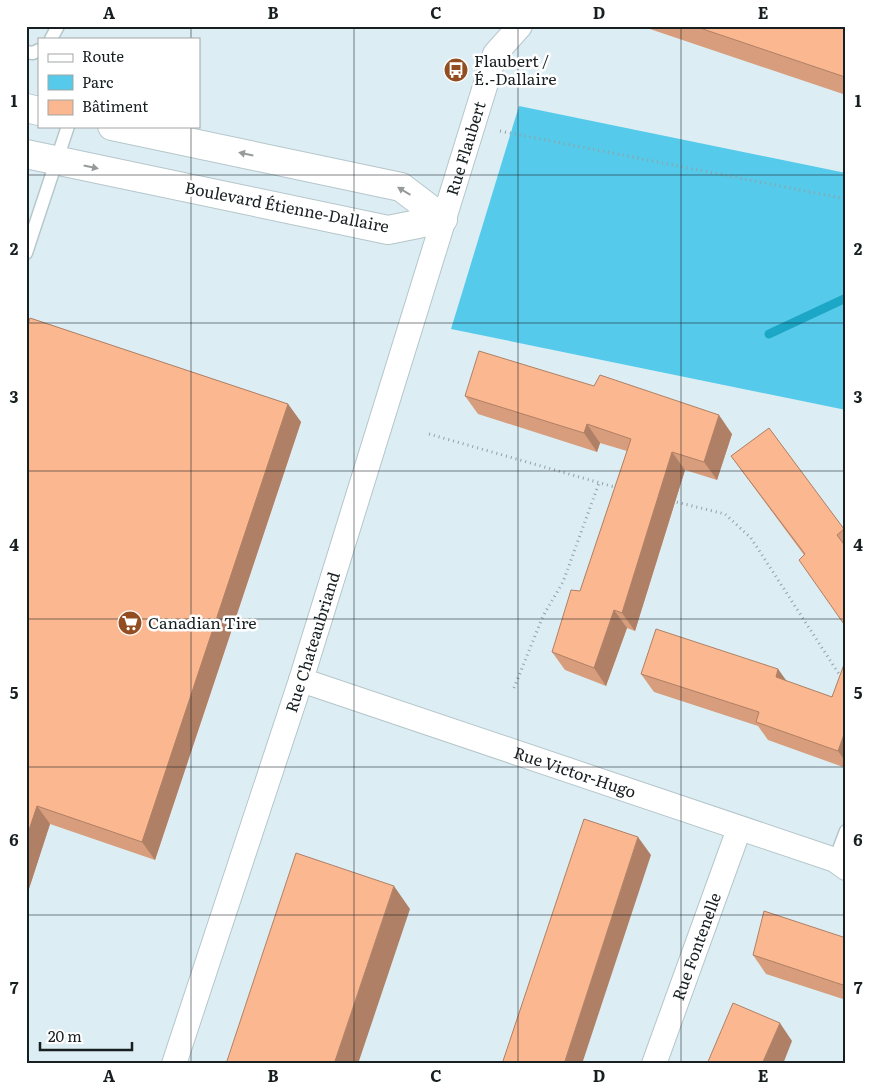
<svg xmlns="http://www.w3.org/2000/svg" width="872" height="1090" viewBox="0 0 872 1090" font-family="Literata,serif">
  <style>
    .green { fill: #56caea }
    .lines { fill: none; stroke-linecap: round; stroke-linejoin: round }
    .stream { stroke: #1da7c7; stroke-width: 9 }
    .service-casing { stroke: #b5c6cb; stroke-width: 15 }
    .minor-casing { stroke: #b5c6cb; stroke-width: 26 }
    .tertiary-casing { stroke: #b5c6cb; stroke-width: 30 }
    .path { stroke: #93a1a6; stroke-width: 3; stroke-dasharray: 1 4; stroke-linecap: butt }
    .service { stroke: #fff; stroke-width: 12 }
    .minor { stroke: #fff; stroke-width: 24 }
    .tertiary { stroke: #fff; stroke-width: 28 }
    .wall { fill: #d79d7c }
    .shaded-wall { fill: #af8065 }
    .building { fill: #fab790; stroke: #af8065 }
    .oneway { fill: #979a9b }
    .grid { fill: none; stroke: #181f21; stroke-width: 1; stroke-opacity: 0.55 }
    .labels { text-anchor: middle; stroke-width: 5; stroke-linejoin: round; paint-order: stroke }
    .poi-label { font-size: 16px; fill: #181f21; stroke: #fff; text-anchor: start }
    .street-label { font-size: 16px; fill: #181f21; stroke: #fff }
    .neatline { fill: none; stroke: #181f21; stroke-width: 2 }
    .grid-label { font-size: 16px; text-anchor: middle; font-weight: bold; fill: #181f21 }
  </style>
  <rect width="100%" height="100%" fill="#dceef4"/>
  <polygon class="green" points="519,106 846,173 846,410 451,329"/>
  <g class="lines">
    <polyline class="stream" points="769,334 846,298"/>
    <defs>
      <g id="service">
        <polyline points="51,39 58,26"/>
        <polyline points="26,52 33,53 39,50"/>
        <polyline points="26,253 68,126"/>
        <polyline points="835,860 846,831"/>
      </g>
      <g id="minor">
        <path id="s1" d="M301 680 835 860 846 868"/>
        <path id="s2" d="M174 1064 301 680 495 54 520 26"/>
        <path id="s3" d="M654 1064 739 829"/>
      </g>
      <g id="tertiary">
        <polyline points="26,108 39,111"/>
        <polyline points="112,126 401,187 443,219"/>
        <polyline points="26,154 388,230 443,219"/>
      </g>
    </defs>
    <use href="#service" class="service-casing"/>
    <use href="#minor" class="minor-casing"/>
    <use href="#tertiary" class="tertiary-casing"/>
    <g class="path">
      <polyline points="500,131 846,199"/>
      <polyline points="429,434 618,488"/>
      <polyline points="672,501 725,514 751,538 846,685"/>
      <polyline points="514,688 543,616 563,582 599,483"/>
    </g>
    <use href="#service" class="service"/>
    <use href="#minor" class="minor"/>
    <use href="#tertiary" class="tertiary"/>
  </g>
  <g class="wall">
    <polygon points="641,26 846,26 846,95"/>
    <polygon points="30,318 288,404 301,422 155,860 50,824 26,898"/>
    <polygon points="465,396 732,434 717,480 685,470 635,631 627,628 606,686 565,670 552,652 580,591 627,451 600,443 597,452 478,414"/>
    <polygon points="769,428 846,532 846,627 804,555 744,474 731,456"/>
    <polygon points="846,659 846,768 768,740 758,726 654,692 641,674 778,669 786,681 832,697"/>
    <polygon points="846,938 846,1000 766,974 753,955"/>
  </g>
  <g class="shaded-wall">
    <polygon points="288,404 301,422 155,860 142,842"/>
    <polygon points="719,415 732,434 717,480 704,462"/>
    <polygon points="587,424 600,443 597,452 584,433"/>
    <polygon points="672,452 685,470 635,631 622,613"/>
    <polygon points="614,610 627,628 606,686 594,668"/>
    <polygon points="778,669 791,687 776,677"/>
    <polygon points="846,729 846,762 838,751"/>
    <polygon points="37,806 50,824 26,898 26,839"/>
    <polygon points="638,837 651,855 582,1064 564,1064"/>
    <polygon points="394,886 410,909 358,1064 334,1064"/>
    <polygon points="780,1023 792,1041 783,1064 762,1064"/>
  </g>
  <g class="building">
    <polygon points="694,26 846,26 846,74 845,77"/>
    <polygon points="30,318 288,404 142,842 37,806 26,839 26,330"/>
    <polygon points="479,351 594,386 600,375 719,415 704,462 672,452 622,613 614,610 594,668 552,652 571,590 580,591 631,439 587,424 584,433 465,396"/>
    <polygon points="769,428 844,529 837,535 846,547 846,627 799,560 805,554 731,456"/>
    <polygon points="656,629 778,669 776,677 832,697 846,659 846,729 838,751 756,722 759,712 641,674"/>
    <polygon points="584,819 638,837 564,1064 502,1064"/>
    <polygon points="296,853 394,886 334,1064 226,1064"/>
    <polygon points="764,911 846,938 846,986 753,955"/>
    <polygon points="733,1003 780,1023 762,1064 707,1064"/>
  </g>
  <defs><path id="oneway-solid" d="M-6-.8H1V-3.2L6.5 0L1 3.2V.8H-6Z" transform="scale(1.25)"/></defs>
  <g class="oneway">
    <use href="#oneway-solid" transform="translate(246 154) rotate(-168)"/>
    <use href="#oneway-solid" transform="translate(91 167) rotate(12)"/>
    <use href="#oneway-solid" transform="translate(404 191) rotate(-149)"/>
  </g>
  <path class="grid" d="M191 26V39M354 26V1064M518 26V1064M681 26V1064M191 126V1064M26 175H846M26 323H846M26 471H846M26 619H846M26 767H846M26 915H846"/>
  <defs>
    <symbol id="bus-disc" viewBox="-11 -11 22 22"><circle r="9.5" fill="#924e21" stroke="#fff"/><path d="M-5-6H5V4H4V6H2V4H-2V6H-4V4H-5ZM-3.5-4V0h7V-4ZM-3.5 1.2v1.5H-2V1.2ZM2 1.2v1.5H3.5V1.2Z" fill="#fff"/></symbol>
    <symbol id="supermarket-disc" viewBox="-11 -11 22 22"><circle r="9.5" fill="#924e21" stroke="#fff"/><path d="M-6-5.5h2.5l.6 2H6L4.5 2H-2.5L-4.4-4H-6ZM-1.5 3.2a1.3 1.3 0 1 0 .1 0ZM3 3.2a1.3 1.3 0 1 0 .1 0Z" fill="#fff"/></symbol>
  </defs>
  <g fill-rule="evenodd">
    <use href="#bus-disc" x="442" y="56" width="28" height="28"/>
    <use href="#supermarket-disc" x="116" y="609" width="28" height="28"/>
  </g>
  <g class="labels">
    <g class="poi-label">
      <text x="474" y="67">Flaubert /<tspan x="474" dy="18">É.-Dallaire</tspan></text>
      <text x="148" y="629">Canadian Tire</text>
    </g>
    <g class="street-label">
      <text dy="6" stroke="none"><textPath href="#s2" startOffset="961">Rue Flaubert</textPath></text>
      <text transform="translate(287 207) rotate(11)" y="6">Boulevard Étienne-Dallaire</text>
      <text dy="6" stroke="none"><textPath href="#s2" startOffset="444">Rue Chateaubriand</textPath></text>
      <text dy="6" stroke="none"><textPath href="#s1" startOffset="289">Rue Victor-Hugo</textPath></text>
      <text dy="6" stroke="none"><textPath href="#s3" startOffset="125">Rue Fontenelle</textPath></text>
    </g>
  </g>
  <rect width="872" height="1090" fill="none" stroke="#ffffff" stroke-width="55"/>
  <rect x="38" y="38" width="162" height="90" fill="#ffffff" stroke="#a3a5a6"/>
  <rect x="48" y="54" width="25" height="8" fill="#ffffff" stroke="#a3a5a6"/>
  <text x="82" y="62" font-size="15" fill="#181f21">Route</text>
  <rect x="48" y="75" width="25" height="15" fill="#56caea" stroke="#a3a5a6"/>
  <text x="82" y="88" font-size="15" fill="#181f21">Parc</text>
  <rect x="48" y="100" width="25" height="15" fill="#fab790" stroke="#a3a5a6"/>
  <text x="82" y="112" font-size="15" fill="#181f21">Bâtiment</text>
  <path d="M40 1042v8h92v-8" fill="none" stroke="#181f21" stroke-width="2.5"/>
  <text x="48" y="1042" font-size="15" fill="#181f21" stroke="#ffffff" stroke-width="4" paint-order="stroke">20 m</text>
  <rect x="28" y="28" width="816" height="1034" class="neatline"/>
  <g class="grid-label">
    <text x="109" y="19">A</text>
    <text x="273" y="19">B</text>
    <text x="436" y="19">C</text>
    <text x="599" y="19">D</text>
    <text x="763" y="19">E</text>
    <text x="14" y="107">1</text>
    <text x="858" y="107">1</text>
    <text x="14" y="255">2</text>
    <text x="858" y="255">2</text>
    <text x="14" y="403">3</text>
    <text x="858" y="403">3</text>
    <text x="14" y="551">4</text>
    <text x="858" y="551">4</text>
    <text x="14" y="699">5</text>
    <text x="858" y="699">5</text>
    <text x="14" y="846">6</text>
    <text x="858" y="846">6</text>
    <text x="14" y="994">7</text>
    <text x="858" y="994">7</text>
    <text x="109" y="1082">A</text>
    <text x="273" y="1082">B</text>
    <text x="436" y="1082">C</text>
    <text x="599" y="1082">D</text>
    <text x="763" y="1082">E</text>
  </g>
</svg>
